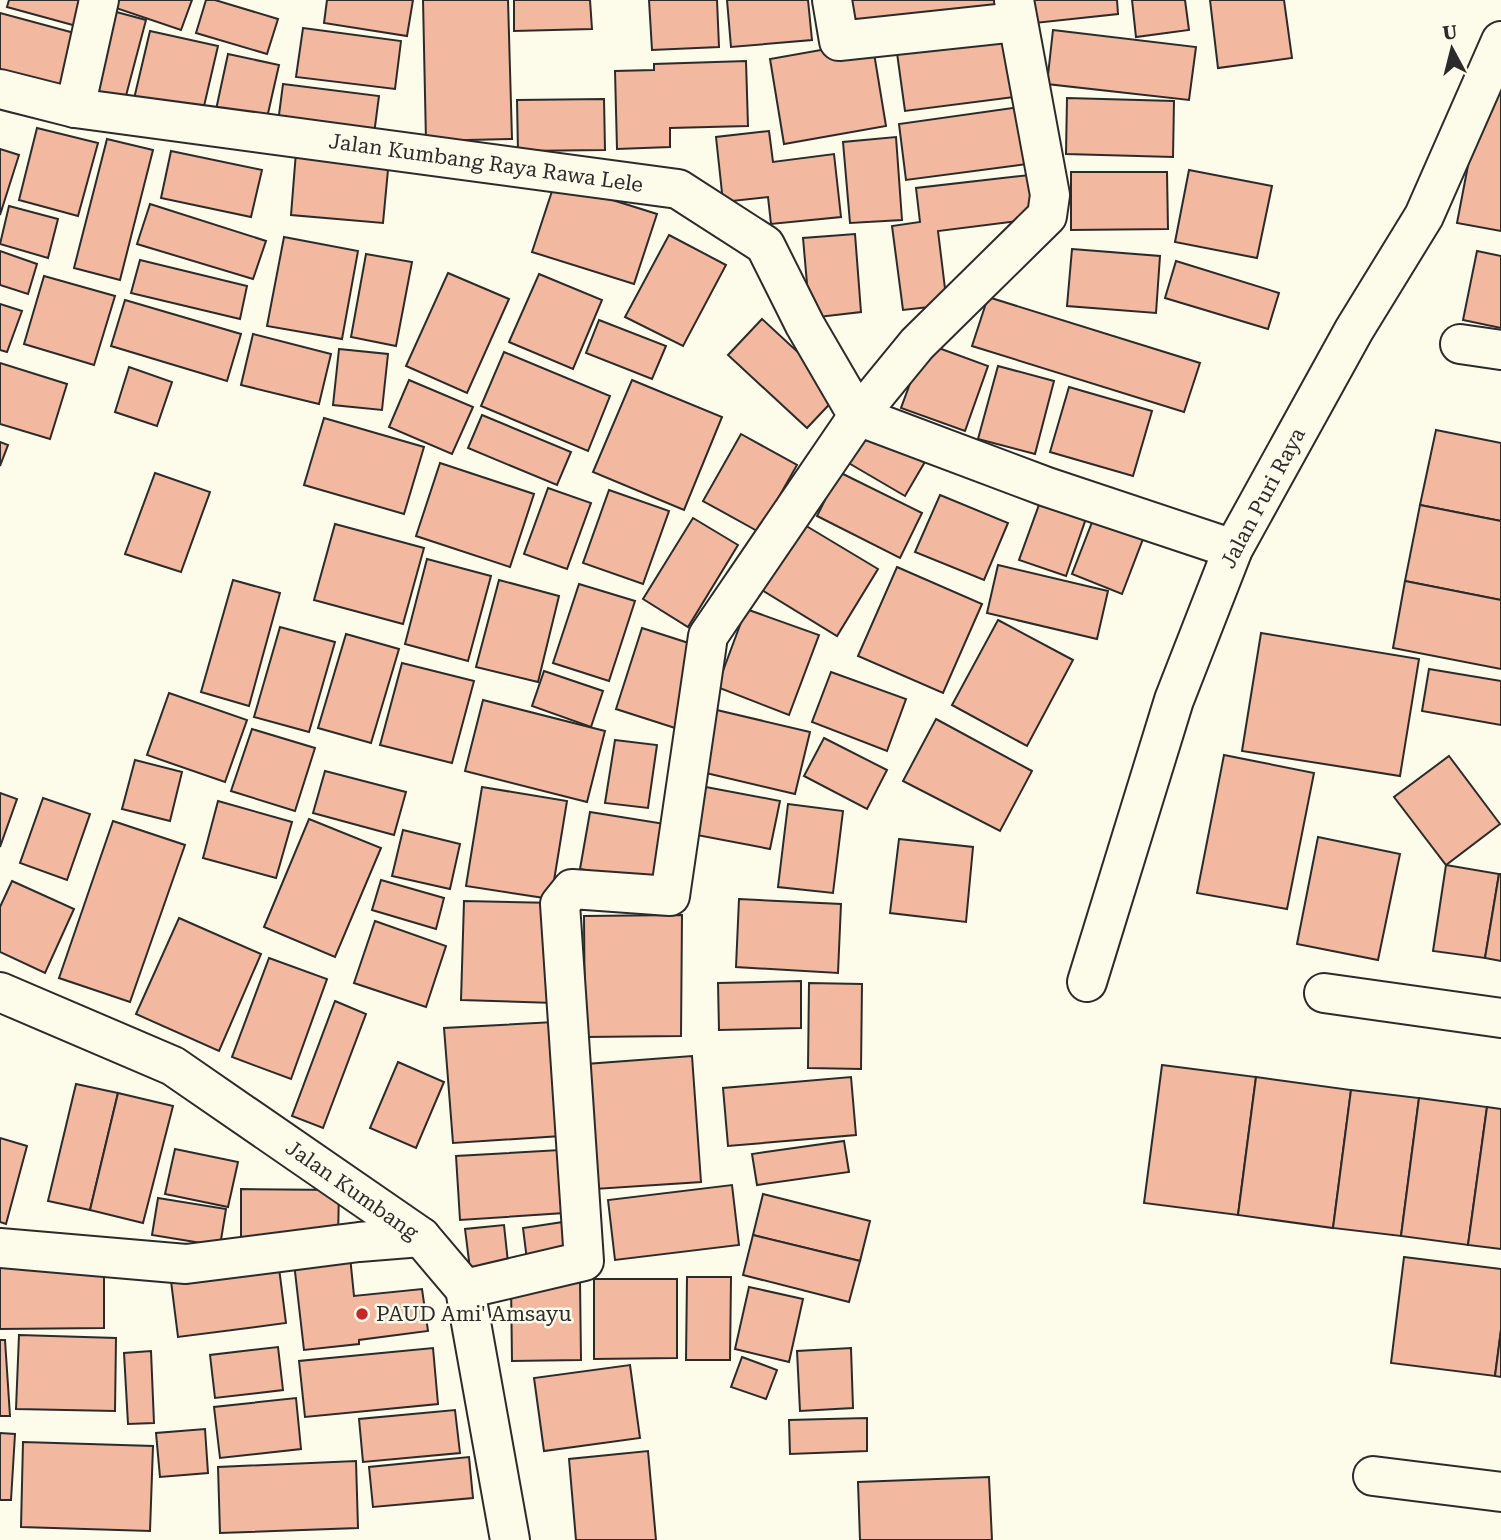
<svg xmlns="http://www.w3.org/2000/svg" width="1501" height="1540" viewBox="0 0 1501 1540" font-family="'Roboto Serif',serif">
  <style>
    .building { fill: #f2b8a0; stroke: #2b2b2b; stroke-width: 2 }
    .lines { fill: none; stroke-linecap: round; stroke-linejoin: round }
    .minor-casing { stroke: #2b2b2b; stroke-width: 42 }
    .minor { stroke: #fdfbea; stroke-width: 38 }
    .poi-dot { fill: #c62828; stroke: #fdfbea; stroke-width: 2.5 }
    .labels { text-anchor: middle; stroke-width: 5; stroke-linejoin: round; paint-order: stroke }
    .street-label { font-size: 21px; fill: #2b2b2b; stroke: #fdfbea }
    .poi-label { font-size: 21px; fill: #2b2b2b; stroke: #fdfbea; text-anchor: start }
  </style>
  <rect width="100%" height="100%" fill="#fdfbea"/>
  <g class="building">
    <polygon points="9,0 88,0 80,27 7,7"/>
    <polygon points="116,0 192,0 181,30 113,7"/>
    <polygon points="206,0 215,0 278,19 267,54 196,33"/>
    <polygon points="327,0 413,0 407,36 324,23"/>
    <polygon points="423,0 508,0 512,139 426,141"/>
    <polygon points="514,0 590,0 592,29 514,31"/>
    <polygon points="649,0 717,0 719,47 652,50"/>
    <polygon points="727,0 808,0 812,40 731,47"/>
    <polygon points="844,0 996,0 998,15 847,29"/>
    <polygon points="1032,0 1117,0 1118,14 1035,23"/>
    <polygon points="1132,0 1185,0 1189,30 1136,37"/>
    <polygon points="1210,0 1284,0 1292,58 1218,68"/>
    <polygon points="109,10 146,20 123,107 85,96"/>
    <polygon points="0,13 78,34 59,99 0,82"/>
    <polygon points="303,28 401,41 395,89 296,77"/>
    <polygon points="1053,30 1196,47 1189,100 1047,84"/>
    <polygon points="150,31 218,46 201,119 133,103"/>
    <polygon points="1013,38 1021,96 905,111 897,53"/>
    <polygon points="872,41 886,126 784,144 770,59"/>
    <polygon points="228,54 279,65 264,131 214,119"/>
    <polygon points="746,61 748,126 670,128 670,147 617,149 615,71 654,70 654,64"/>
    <polygon points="283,84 379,96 373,142 277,130"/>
    <polygon points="1482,92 1501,95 1501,231 1457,223"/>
    <polygon points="1067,98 1174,101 1173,157 1066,154"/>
    <polygon points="604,99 605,150 518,151 517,100"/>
    <polygon points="1019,107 1027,164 906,180 899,124"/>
    <polygon points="37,128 98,143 78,216 19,200"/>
    <polygon points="769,131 773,162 834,154 841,217 771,224 768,197 723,202 716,137"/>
    <polygon points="896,137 902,220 850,223 843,142"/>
    <polygon points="107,139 153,150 120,280 74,268"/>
    <polygon points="0,149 19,155 0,215"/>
    <polygon points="171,151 262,170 251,217 161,198"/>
    <polygon points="296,152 389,159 383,223 291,215"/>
    <polygon points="1189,170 1272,186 1257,258 1175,242"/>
    <polygon points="1071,172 1167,172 1168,229 1071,230"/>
    <polygon points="1030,175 1035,219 938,231 947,305 903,310 892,226 920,222 916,188"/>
    <polygon points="555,182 657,214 634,284 532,252"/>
    <polygon points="150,204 266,241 253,279 137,244"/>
    <polygon points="9,206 58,219 48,258 0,244"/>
    <polygon points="855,234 861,312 810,318 803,238"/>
    <polygon points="669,235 726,265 683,346 625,317"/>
    <polygon points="284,237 358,251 342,339 267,326"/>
    <polygon points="1072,249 1160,256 1156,313 1067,306"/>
    <polygon points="0,251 37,264 28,294 0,285"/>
    <polygon points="1477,251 1501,256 1501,328 1463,320"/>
    <polygon points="366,254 412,262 396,346 351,337"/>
    <polygon points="140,260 247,286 240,319 131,293"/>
    <polygon points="1176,261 1279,293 1268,329 1165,298"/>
    <polygon points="448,273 509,299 467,393 406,366"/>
    <polygon points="539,274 602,300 573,369 509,342"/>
    <polygon points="44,276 115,296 94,365 24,344"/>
    <polygon points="988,297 1200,363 1184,412 972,346"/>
    <polygon points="125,300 241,334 227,381 111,346"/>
    <polygon points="0,304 22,311 7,352 0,350"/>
    <polygon points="762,319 841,392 807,428 728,355"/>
    <polygon points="599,320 666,346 652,379 586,353"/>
    <polygon points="253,334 331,354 319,404 241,385"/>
    <polygon points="925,343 988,366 965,431 901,408"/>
    <polygon points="339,349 388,354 382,410 333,405"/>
    <polygon points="504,352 610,396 588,451 481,406"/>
    <polygon points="0,363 67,384 50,439 0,424"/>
    <polygon points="998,366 1054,381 1035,454 978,439"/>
    <polygon points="129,367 172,382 157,426 115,412"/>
    <polygon points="409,380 473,407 452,454 389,427"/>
    <polygon points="632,380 722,417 684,510 593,472"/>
    <polygon points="1069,387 1152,411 1133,476 1050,452"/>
    <polygon points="482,415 571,452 557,485 468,448"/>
    <polygon points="324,418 424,447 404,514 304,485"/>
    <polygon points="861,422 926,460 905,496 840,458"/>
    <polygon points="1436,430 1501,443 1501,521 1420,505"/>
    <polygon points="741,434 797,465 759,532 703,501"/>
    <polygon points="0,442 8,445 0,466"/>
    <polygon points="440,463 534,494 510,567 416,536"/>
    <polygon points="839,472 922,513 900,558 817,516"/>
    <polygon points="155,473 210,492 181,572 125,554"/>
    <polygon points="548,488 591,503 567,569 524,554"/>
    <polygon points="609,490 669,511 643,584 583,563"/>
    <polygon points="1044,491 1090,507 1066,576 1019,560"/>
    <polygon points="940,495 1008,523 984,580 915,552"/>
    <polygon points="1420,505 1501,521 1501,600 1405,581"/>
    <polygon points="1096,512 1146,531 1122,594 1072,574"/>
    <polygon points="693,518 738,545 688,627 643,599"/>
    <polygon points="798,521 878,569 837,636 757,587"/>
    <polygon points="335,524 424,548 403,624 314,600"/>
    <polygon points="427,559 491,576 468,661 405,644"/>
    <polygon points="998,565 1108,591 1097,639 987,613"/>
    <polygon points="897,567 982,604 943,693 858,656"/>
    <polygon points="233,580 280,593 249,706 201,692"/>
    <polygon points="499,580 559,596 538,682 476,667"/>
    <polygon points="1405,581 1501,600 1501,669 1393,648"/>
    <polygon points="579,584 635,601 609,681 553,663"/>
    <polygon points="746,609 819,635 789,715 717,687"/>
    <polygon points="998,620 1073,660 1027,746 952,705"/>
    <polygon points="280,627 335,642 309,732 254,717"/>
    <polygon points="642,628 701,647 675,728 616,709"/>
    <polygon points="1261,633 1419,659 1400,776 1242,751"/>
    <polygon points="346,634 399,649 371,743 318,728"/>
    <polygon points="402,663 474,681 452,763 380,745"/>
    <polygon points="1429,669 1501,681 1501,725 1422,711"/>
    <polygon points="544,671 603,691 591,727 532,706"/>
    <polygon points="831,672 906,699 887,751 812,722"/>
    <polygon points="169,693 247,720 225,782 147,755"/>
    <polygon points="483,700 605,731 587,802 465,771"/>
    <polygon points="704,707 810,732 795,794 689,769"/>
    <polygon points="936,719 1032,771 1000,831 903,781"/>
    <polygon points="252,729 315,748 295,811 231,791"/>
    <polygon points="824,738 887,770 867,809 804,776"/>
    <polygon points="615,740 657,745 648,808 605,803"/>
    <polygon points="1224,755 1314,773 1287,909 1197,893"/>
    <polygon points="1449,756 1500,824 1446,865 1394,797"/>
    <polygon points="135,760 182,772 170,821 122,809"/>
    <polygon points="325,771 406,792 394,835 313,813"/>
    <polygon points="690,784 780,801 770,849 681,832"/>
    <polygon points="482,787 567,801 551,899 466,886"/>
    <polygon points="0,793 17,799 0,847"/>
    <polygon points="43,798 90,814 67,880 20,863"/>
    <polygon points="218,801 292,822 276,878 203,858"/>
    <polygon points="788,804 843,811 833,893 778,887"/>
    <polygon points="590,812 665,824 654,882 580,869"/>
    <polygon points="309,819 381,848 335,957 264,927"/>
    <polygon points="113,821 185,845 130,1002 59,978"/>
    <polygon points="403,830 460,844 450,889 392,876"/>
    <polygon points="1318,837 1400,854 1378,960 1297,944"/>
    <polygon points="899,839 973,847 966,922 890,913"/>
    <polygon points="1446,865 1499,874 1485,958 1433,951"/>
    <polygon points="1499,874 1501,874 1501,961 1485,958"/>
    <polygon points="381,880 444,898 436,929 372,910"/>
    <polygon points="12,881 74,909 45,973 0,952 0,907"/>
    <polygon points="739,899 841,904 838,973 736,967"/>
    <polygon points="464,901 557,903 554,1003 461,1000"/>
    <polygon points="682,915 681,1036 585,1037 584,916"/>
    <polygon points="179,918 261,954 219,1051 136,1014"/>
    <polygon points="375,921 446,946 426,1007 354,983"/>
    <polygon points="269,958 327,979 291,1079 232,1057"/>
    <polygon points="801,981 801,1028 719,1030 718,983"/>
    <polygon points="809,983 862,984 861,1069 808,1068"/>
    <polygon points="335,1001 366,1014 323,1128 292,1116"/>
    <polygon points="554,1022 561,1136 453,1143 444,1028"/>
    <polygon points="692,1056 701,1182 595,1189 586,1064"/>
    <polygon points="398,1062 444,1082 416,1148 370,1128"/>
    <polygon points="1162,1065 1256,1077 1238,1215 1144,1203"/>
    <polygon points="851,1077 856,1135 728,1146 723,1088"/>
    <polygon points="1256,1077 1351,1090 1333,1228 1238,1215"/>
    <polygon points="76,1084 118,1093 90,1210 48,1201"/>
    <polygon points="1351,1090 1419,1098 1401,1236 1333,1228"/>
    <polygon points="118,1093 173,1106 143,1223 90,1210"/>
    <polygon points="1419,1098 1487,1107 1468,1245 1401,1236"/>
    <polygon points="1487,1107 1501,1109 1501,1249 1468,1245"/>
    <polygon points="0,1138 27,1146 6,1224 0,1222"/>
    <polygon points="844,1141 849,1172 757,1185 752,1154"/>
    <polygon points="175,1149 238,1162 228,1207 165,1194"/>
    <polygon points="560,1150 564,1213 460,1220 456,1156"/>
    <polygon points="732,1185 739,1245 615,1260 608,1200"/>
    <polygon points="241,1189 339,1190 338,1238 241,1237"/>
    <polygon points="763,1194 870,1221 860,1261 753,1235"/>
    <polygon points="158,1198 226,1209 220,1246 152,1235"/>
    <polygon points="563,1222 567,1254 527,1260 523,1228"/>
    <polygon points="504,1225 509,1272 471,1277 465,1229"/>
    <polygon points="753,1235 860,1261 849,1302 743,1275"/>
    <polygon points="350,1256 354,1296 422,1289 428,1331 359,1340 359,1344 304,1350 294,1263"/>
    <polygon points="1404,1257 1501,1269 1501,1330 1495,1376 1391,1363"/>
    <polygon points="278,1260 286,1323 178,1337 170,1273"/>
    <polygon points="0,1262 104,1262 104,1328 0,1329"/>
    <polygon points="687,1277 731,1277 730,1360 686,1360"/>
    <polygon points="594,1279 677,1279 677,1358 594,1359"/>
    <polygon points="580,1282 581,1360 512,1361 511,1283"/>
    <polygon points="749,1287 803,1299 789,1362 735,1349"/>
    <polygon points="1501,1330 1501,1377 1495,1376"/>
    <polygon points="19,1335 116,1338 115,1411 16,1409"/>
    <polygon points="0,1340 5,1340 10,1416 0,1416"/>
    <polygon points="278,1347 283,1390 215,1398 210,1355"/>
    <polygon points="433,1348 438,1404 305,1417 299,1361"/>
    <polygon points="851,1348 853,1408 800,1411 797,1351"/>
    <polygon points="151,1351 154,1423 128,1424 124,1353"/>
    <polygon points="742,1357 777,1370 766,1399 731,1387"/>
    <polygon points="630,1365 640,1438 544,1451 534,1378"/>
    <polygon points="296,1398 301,1449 220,1458 214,1407"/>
    <polygon points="455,1410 460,1453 363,1462 359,1419"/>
    <polygon points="867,1418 867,1451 790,1454 789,1420"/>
    <polygon points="205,1429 208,1473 160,1477 156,1433"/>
    <polygon points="0,1433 15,1434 11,1500 0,1500"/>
    <polygon points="23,1442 153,1446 150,1531 21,1527"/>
    <polygon points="648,1451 656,1540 576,1540 569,1459"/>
    <polygon points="469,1457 473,1498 373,1507 369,1467"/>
    <polygon points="356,1461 358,1528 220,1533 218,1467"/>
    <polygon points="989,1477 992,1540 860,1540 858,1482"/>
  </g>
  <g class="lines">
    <defs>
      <g id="minor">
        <polyline points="832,0 839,41 1017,22"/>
        <polyline points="0,89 75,108 678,189 765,245 805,325 858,416 1047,487 1233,549"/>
        <polyline points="75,108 99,0"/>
        <polyline points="1460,344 1501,350"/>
        <polyline points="1087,982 1174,700 1233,549 1354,330 1424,216 1501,41"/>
        <polyline points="0,992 173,1066 421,1237 465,1289 510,1540"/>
        <polyline points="1324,993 1501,1018"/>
        <polyline points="0,1248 186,1264 359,1242 421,1237"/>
        <polyline points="465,1289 584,1261 560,904 572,889 670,896 708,636 858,416 917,344 1047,216 1050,195 1014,0"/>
        <polyline points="1373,1476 1501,1492"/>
      </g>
    </defs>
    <use href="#minor" class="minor-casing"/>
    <use href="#minor" class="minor"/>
  </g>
  <circle class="poi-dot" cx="362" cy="1314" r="7"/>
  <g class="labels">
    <g class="street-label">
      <text transform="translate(486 163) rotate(8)" y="7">Jalan Kumbang Raya Rawa Lele</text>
      <text transform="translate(1263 498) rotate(-62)" y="7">Jalan Puri Raya</text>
      <text transform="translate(352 1190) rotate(35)" y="7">Jalan Kumbang</text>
    </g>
    <g class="poi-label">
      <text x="376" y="1321">PAUD Ami' Amsayu</text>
    </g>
  </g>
  <g transform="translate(1452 49) rotate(353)" stroke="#fdfbea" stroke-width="5" paint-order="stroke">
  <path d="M0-5L12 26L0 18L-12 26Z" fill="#2b2b2b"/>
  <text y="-10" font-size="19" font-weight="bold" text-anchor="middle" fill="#2b2b2b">U</text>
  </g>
</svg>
